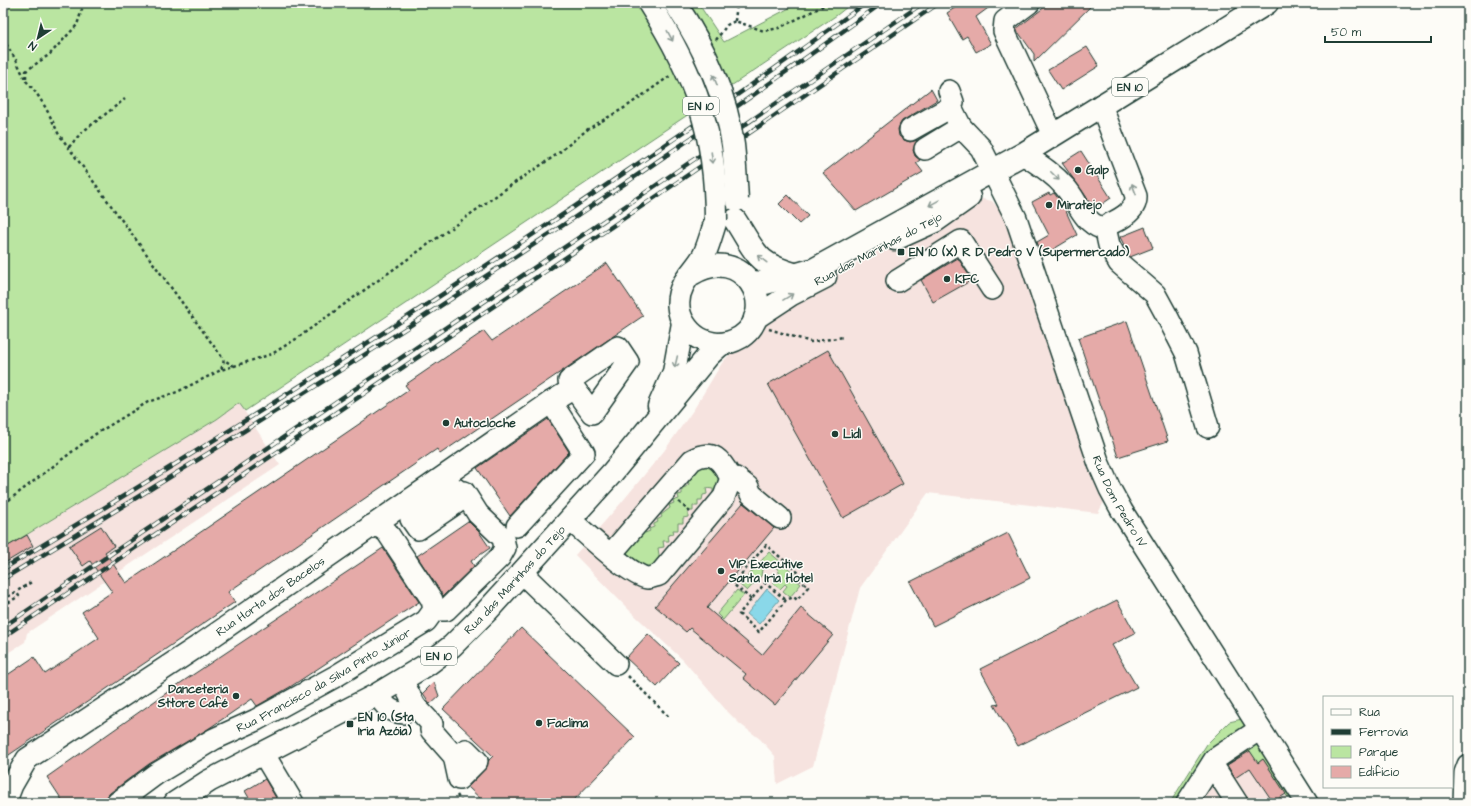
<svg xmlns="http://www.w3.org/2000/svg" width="1471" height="806" viewBox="0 0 1471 806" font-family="'Architects Daughter',sans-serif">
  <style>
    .built { fill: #f6e3df }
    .green { fill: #bae5a1; stroke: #6c916a }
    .water { fill: #8ad8e9; stroke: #5f9aa1 }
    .building { fill: #e5aaa8; stroke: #1f3d34 }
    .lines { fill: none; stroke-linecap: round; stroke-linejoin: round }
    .minor-casing { stroke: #1f3d34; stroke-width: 24 }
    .major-casing { stroke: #1f3d34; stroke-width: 25 }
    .path { stroke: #1f3d34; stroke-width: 2.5; stroke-dasharray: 3 3; stroke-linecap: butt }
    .minor { stroke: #fdfcf7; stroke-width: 21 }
    .major { stroke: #fdfcf7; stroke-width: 22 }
    .rail-casing { stroke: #1f3d34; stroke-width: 4.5 }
    .rail { stroke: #fdfcf7; stroke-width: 3; stroke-dasharray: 9; stroke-linecap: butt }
    .major-bridge-casing { stroke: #1f3d34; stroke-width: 25; stroke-linecap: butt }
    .major-bridge { stroke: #fdfcf7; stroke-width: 22 }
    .oneway { stroke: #8e9c96 }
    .poi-dot { fill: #1f3d34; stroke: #fdfcf7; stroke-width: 1.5 }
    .labels { text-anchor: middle; stroke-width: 3; stroke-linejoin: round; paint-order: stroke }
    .shield { fill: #fdfcf7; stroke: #62766e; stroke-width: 1 }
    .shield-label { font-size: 11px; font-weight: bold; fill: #1f3d34 }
    .poi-label { font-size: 12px; font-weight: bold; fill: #1f3d34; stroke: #fdfcf7; text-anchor: start }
    .street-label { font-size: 12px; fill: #1f3d34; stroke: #fdfcf7 }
  </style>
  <rect width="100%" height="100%" fill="#fdfcf7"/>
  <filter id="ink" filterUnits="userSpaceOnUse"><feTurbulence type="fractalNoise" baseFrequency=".025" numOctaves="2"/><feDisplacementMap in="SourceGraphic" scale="8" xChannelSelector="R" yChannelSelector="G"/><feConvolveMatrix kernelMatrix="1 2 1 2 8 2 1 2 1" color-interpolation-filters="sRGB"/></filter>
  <g filter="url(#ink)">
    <g class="built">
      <polygon points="973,197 992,201 1008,220 1104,502 1098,513 928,493 860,588 813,766 777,784 775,756 760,739 740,724 726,710 683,660 629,610 575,555 621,503 664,451 694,409 722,363 747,335 805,292"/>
      <polygon points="239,403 280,465 27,633 25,642 3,656 3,549 217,419"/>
      <polygon points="1242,719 1292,795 1280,803 1170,803 1207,744 1229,722"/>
    </g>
    <g class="green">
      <polygon points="3,3 698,3 724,42 799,3 852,3 837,15 245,411 239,403 217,419 3,549"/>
      <path d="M701 465C723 471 720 481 713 498V489L706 488 707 494 703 495 702 500H698V506H693V511H688V517L683 518V523H678V530H673L674 534 668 535 669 541H663L664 547 658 548 660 562 653 566 646 568 628 557 626 549 642 523 645 533 650 531 649 529 654 527V524L658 522 657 520 662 517 661 515 670 508 669 505 674 503 673 501 679 499 678 495 682 494V490L689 484 685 472Z"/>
      <path d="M769 552 795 574 793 577 801 584 790 597 783 591 787 586 785 584 780 589 773 583C780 579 781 574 777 568L771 565 762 569 761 576 747 591 740 585Z"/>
      <polygon points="737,590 744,595 723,620 717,614"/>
      <polygon points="1242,719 1247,726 1181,803 1170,803 1207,744 1229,722"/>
      <polygon points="1257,743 1292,795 1288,798 1263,759 1258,763 1245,754 1241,748"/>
    </g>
    <polygon class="water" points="767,589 779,600 759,624 747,614"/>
    <g class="building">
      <polygon points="962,3 995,3 976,17 991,44 976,52 967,36 962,39 947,13"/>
      <polygon points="1050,3 1094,3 1034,62 1034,54 1016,29"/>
      <polygon points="1087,47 1099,66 1061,90 1048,70"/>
      <polygon points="931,89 937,100 902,121 898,129 899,136 904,140 910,142 918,140 913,150 915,156 920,160 916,163 923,172 856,211 823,173"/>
      <polygon points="1081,151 1111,198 1095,209 1062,163"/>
      <polygon points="1049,193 1050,195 1054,193 1063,205 1077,235 1042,256 1037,242 1049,235 1032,202"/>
      <polygon points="788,195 808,216 799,224 779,204"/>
      <polygon points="1145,227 1153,248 1130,257 1120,237"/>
      <polygon points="958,258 972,280 933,302 921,280"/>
      <polygon points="607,263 643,316 440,454 437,449 228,592 235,602 3,759 3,678 34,657 45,674 99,638 82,612 112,592 90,561 83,566 69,546 101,526 114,546 105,552 126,583 409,390 405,385 484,331 492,341"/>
      <polygon points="1127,321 1168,441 1118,457 1078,338"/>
      <polygon points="828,350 903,484 843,518 768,384"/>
      <polygon points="548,419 569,452 510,516 477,468"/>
      <polygon points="743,503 774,528 707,608 762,655 801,608 833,635 775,705 743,678 746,674 690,628 686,632 655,606"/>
      <polygon points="468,521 479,532 490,548 471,561 474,566 443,596 417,556"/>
      <polygon points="1008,533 1030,578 933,626 910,582"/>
      <polygon points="27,535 33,546 3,564 3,549"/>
      <polygon points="383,548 419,602 290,687 257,706 252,699 208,729 149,764 110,793 102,803 64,803 47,777 179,684"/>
      <polygon points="1117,600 1135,633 1112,645 1137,687 1018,746 994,705 999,704 980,669"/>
      <polygon points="521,628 635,737 571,803 485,803 468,787 485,769 489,760 493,756 443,709"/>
      <polygon points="648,634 679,663 657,687 626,658"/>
      <polygon points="434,682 439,696 430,704 423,693"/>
      <polygon points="1250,751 1258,763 1263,759 1286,794 1273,802 1250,768 1235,778 1227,765"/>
      <polygon points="265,779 279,803 252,803 245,791"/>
    </g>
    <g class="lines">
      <defs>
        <g id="minor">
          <polyline points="1029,3 1005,21 1004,31 1053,135"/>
          <path id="s1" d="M949 91 953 102 951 107 961 127 981 148 1016 218 1099 464 1110 489 1122 511 1307 803"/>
          <polyline points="910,130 951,107"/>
          <polyline points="925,149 961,127"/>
          <path d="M1023 154C1038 164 1053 173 1065 187 1078 201 1082 221 1101 228 1115 222 1137 213 1136 196L1101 105"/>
          <polyline points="1105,227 1109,245 1119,263 1155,294 1167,316 1186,353 1208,427"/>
          <polyline points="897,281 961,241 992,289"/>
          <polyline points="731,478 736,478 748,487 751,494 780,518"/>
          <polygon points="456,489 462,499 418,529 411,519"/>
          <path d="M570 520C586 533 629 575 647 578 650 578 655 576 659 575L724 497 731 478C721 460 713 448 692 460L611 554"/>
          <polyline points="517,526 584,453 551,402"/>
          <polyline points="522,573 616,664"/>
          <polyline points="434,610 446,610 500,557 505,548 503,538 478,514 464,492 459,495"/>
          <polyline points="402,680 415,706 432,724 431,730 454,756 459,779 477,761 466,750 454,756"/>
          <path d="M378 694C385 707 390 712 404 713L415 706"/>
          <polyline points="263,753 293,803"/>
          <polyline points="1212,764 1237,803"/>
          <path id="s2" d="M5 803 12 785 27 759 203 643 551 402 574 388 569 381 618 347 628 362 592 413 574 388"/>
          <path id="s3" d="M117 803 156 774 214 739 256 720 336 676 426 621 434 610 432 600 387 532 380 527 371 526"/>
          <polyline points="1187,803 1215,759 1260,729"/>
          <polyline points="1464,803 1465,773 1468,765"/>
        </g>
        <g id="major">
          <path d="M735 220C757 254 755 263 797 275"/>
          <polyline points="895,239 935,221 969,197"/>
          <path d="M692 274C743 242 781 309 741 337 734 341 726 344 718 344 689 342 669 312 683 285 689 274 698 266 704 255 709 244 712 232 716 220"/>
          <polyline points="751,282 766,283 815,269 1023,154 1267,3"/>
          <polyline points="755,318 790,295 825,277"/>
          <polyline points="659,406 674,372 683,323"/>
          <path id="s4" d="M175 803 209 781 378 694 428 664 452 646 487 611 612 473 708 356 721 344"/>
        </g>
      </defs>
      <use href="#minor" class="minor-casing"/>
      <use href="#major" class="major-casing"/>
      <g class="path">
        <path d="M84 3 77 25 50 54 26 71V81C41 97 49 113 58 133L224 360"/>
        <polyline points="735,21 737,3"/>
        <polyline points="3,39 16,60 26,81"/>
        <polyline points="716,40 727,25 735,21 764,31 779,28 829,3"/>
        <polyline points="69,147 81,133 125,99"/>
        <polyline points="769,329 811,342 844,337"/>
        <polyline points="234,366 272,354 296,339 507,188 556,155 588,129 626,107 670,76"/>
        <polyline points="3,502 9,500 94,435 148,402 177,392 221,370 234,366 224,360 221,370"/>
        <polyline points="679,502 690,512"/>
        <polyline points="751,599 733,584 766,545 800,574 797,577 808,587 797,600 794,597 786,600 759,632 739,614 765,583 786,600"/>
        <polyline points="3,600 33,581"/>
        <polyline points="3,606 19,596 16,592"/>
        <polyline points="3,648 5,652 3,653"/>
        <polyline points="628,676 669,717"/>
        <polyline points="457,795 462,803"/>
      </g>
      <use href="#minor" class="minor"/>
      <use href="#major" class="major"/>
      <defs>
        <g id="rail">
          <path d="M3 569C298 392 588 205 866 3"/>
          <path d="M3 579C303 398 599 209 882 3"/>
          <polyline points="3,627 658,184 923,3"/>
          <polyline points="3,637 663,192 939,3"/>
        </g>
      </defs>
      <use href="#rail" class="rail-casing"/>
      <use href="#rail" class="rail"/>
      <defs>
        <g id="major-bridge">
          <path d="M649 3C696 77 716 133 716 220"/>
          <path d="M675 3C703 45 726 94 733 145 735 163 736 182 737 200"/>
        </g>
      </defs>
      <use href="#major-bridge" class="major-bridge-casing"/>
      <use href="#major-bridge" class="major-bridge"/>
    </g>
    <defs><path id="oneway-shaft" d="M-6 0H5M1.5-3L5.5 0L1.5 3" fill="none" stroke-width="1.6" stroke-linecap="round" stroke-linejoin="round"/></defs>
    <g class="oneway">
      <use href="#oneway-shaft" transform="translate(670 36) rotate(62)"/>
      <use href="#oneway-shaft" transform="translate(715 80) rotate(-112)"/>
      <use href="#oneway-shaft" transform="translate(712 158) rotate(83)"/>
      <use href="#oneway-shaft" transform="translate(1055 176) rotate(45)"/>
      <use href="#oneway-shaft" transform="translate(1134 189) rotate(-111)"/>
      <use href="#oneway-shaft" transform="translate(934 203) rotate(151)"/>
      <use href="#oneway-shaft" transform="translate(762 259) rotate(-142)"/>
      <use href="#oneway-shaft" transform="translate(788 297) rotate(-32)"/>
      <use href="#oneway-shaft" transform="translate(676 362) rotate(103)"/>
    </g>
  </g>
  <g class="poi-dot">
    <circle cx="1078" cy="170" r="4"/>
    <circle cx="1049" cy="205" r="4"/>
    <rect x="897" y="248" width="8" height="8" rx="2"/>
    <circle cx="947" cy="279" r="4"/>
    <circle cx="446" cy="423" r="4"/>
    <circle cx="835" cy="434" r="4"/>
    <circle cx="721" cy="571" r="4"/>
    <circle cx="236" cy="696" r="4"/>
    <circle cx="539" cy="723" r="4"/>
    <rect x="346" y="720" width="8" height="8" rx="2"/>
  </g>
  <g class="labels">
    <g class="shield">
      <rect x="1112" y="78" width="36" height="18" rx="3"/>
      <rect x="683" y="97" width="36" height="18" rx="3"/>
      <rect x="421" y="647" width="36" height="18" rx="3"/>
    </g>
    <g class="shield-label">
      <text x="1130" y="91">EN 10</text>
      <text x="701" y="110">EN 10</text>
      <text x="439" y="660">EN 10</text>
    </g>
    <g class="poi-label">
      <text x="1086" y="174">Galp</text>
      <text x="1057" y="209">Miratejo</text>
      <text x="909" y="256">EN 10 (X) R D Pedro V (Supermercado)</text>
      <text x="955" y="283">KFC</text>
      <text x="454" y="427">Autocloche</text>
      <text x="843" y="438">Lidl</text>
      <text x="729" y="568">VIP Executive<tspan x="729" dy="14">Santa Iria Hotel</tspan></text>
      <text x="228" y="693" text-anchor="end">Danceteria<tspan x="228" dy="14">Sttore Café</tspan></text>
      <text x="358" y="721">EN 10 (Sta<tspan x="358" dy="14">Iria Azóia)</tspan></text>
      <text x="547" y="727">Faclima</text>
    </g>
    <g class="street-label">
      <text transform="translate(878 249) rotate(-28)" y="4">Rua das Marinhas do Tejo</text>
      <text dy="4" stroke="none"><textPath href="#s1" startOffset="449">Rua Dom Pedro IV</textPath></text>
      <text dy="4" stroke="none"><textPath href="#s4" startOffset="410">Rua das Marinhas do Tejo</textPath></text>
      <text dy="4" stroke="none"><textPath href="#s2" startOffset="342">Rua Horta dos Bacelos</textPath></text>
      <text dy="4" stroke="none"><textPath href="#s3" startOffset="241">Rua Francisco da Silva Pinto Júnior</textPath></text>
    </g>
  </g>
  <rect width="1471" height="806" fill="none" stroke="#fdfcf7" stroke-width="16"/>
  <rect x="8" y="8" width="1455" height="790" fill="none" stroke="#1f3d34" stroke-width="1.5" filter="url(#ink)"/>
  <rect x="1323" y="696" width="130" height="92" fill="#fdfcf7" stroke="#a4b0a9"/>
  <rect x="1331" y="709" width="20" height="6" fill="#fdfcf7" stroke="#a4b0a9"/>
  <text x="1359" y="716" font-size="12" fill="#1f3d34">Rua</text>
  <rect x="1331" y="729" width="20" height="6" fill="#1f3d34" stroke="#a4b0a9"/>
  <text x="1359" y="736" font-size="12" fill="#1f3d34">Ferrovia</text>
  <rect x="1331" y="746" width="20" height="12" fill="#bae5a1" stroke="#a4b0a9"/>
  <text x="1359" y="756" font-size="12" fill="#1f3d34">Parque</text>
  <rect x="1331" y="766" width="20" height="12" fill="#e5aaa8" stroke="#a4b0a9"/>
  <text x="1359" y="776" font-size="12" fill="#1f3d34">Edifício</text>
  <g transform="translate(38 38) rotate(215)" stroke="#fdfcf7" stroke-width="3" paint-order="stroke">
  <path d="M0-3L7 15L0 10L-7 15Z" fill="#1f3d34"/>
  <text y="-6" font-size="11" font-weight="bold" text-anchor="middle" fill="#1f3d34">N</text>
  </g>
  <path d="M1325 36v6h106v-6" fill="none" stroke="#1f3d34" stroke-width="2"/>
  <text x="1331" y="36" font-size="12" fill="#1f3d34" stroke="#fdfcf7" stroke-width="3" paint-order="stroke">50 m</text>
</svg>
